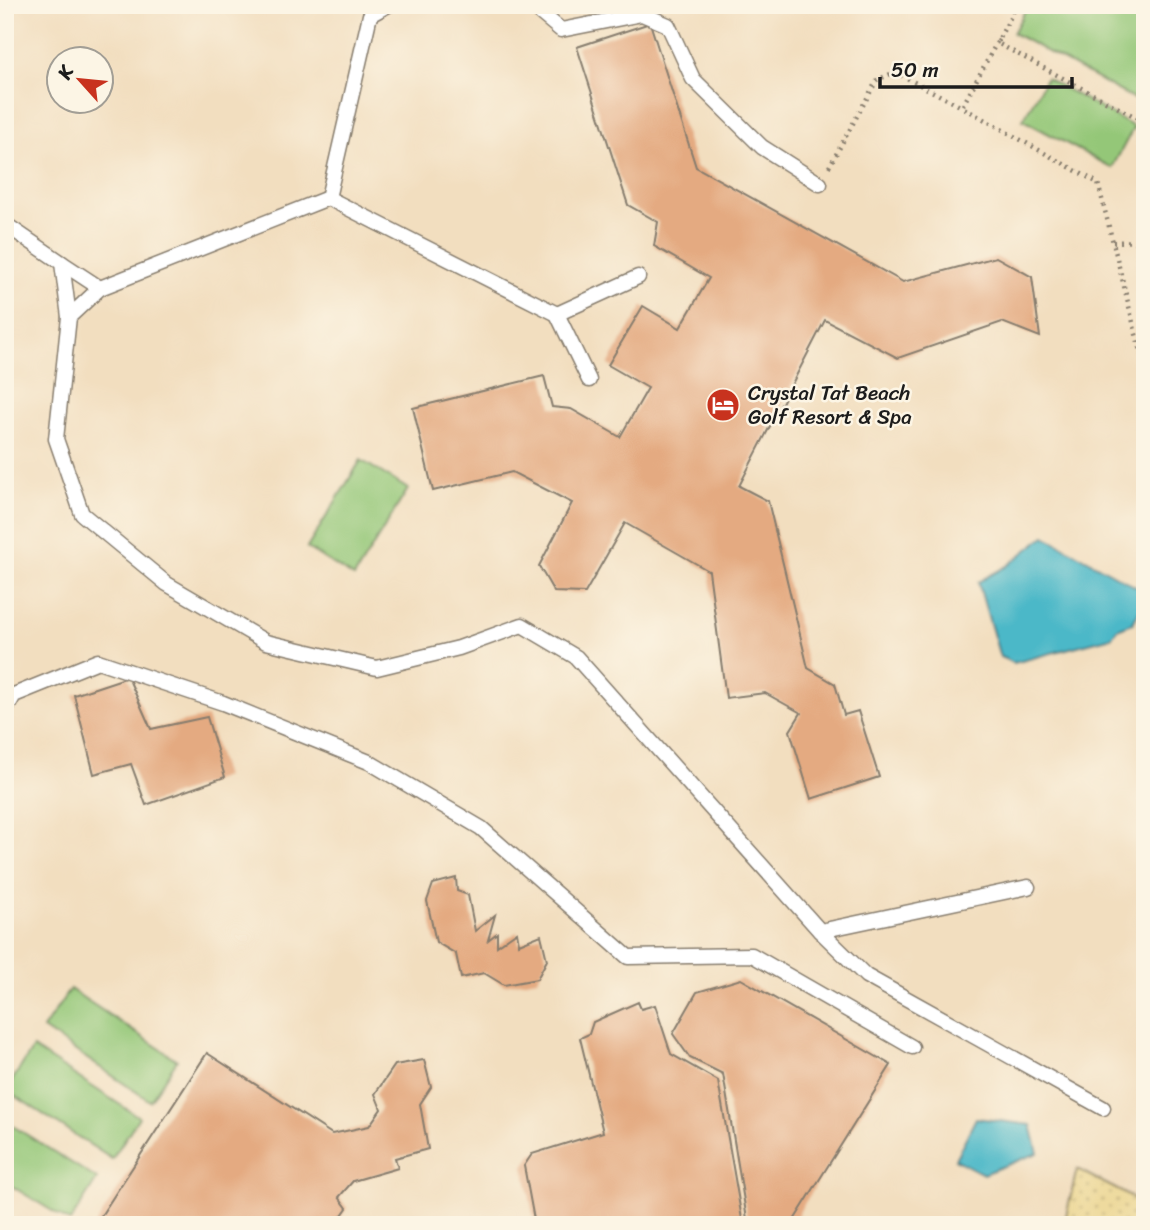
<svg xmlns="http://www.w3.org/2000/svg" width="1150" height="1230" viewBox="0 0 1150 1230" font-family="Sriracha,sans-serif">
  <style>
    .green { fill: #94c778; stroke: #58724a; stroke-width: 2 }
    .sand { fill: url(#sand-dots); stroke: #857b5d; stroke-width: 2 }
    .water { fill: #4cb8c8; stroke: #346a72; stroke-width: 2 }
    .building { fill: #e4aa81 }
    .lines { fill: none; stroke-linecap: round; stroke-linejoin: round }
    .service-casing { stroke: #877d6e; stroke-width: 17 }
    .path { stroke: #877d6e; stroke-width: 4.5; stroke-dasharray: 2 5; stroke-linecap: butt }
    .service { stroke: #fff; stroke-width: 14 }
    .labels { text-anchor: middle; stroke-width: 5; stroke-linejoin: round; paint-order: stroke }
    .poi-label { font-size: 21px; fill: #1c1c1c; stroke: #fcf5e5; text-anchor: start }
  </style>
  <defs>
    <pattern id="sand-dots" width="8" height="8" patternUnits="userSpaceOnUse" patternTransform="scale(1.75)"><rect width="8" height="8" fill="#eeda9e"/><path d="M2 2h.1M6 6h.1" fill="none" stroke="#ccba88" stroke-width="1.8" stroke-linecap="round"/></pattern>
  </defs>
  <rect width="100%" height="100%" fill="#fcf5e5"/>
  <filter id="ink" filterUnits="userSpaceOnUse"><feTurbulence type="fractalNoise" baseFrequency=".0143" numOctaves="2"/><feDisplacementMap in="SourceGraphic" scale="14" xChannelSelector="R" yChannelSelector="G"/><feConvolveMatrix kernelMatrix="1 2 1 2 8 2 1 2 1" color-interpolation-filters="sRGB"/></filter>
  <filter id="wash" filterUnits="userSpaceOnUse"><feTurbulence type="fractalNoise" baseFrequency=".00686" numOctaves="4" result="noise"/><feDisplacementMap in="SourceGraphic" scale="28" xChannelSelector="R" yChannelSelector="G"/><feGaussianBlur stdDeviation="1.57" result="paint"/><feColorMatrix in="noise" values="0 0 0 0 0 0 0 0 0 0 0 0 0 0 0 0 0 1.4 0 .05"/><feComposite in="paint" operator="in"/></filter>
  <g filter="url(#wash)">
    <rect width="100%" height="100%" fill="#f2debf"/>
    <g class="green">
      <polygon points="1028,5 1145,5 1145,97 1141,103 1013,33"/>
      <polygon points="1046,78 1134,127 1112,168 1023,120"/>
      <polygon points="361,460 408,489 354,577 307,548"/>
      <polygon points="70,989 177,1060 150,1101 43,1029"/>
      <polygon points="33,1048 139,1117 112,1159 6,1090"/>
      <polygon points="5,1121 97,1179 70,1222 5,1182"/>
    </g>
    <polygon class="sand" points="1077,1169 1145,1204 1145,1225 1064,1225"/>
    <g class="water">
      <polygon points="1045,536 1145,592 1145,600 1133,623 1117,629 1112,637 1014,663 1000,657 978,582 1007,566"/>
      <polygon points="976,1118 1031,1125 1038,1153 983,1174 955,1159"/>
    </g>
    <g id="blocks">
      <g class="building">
        <polygon points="650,23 696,167 903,282 996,257 1032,277 1040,337 1002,322 898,358 825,320 739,486 768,501 808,668 835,684 844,715 858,711 879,777 811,799 790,731 801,713 765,693 726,698 709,571 625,523 585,593 554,592 539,566 572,503 512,472 433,491 413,408 544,376 552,407 571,409 620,437 648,388 608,365 643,306 680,328 709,278 654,246 658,222 628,205 577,47"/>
        <polygon points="128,677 151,729 207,717 225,777 146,805 131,764 94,774 74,695"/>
        <polygon points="456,878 457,891 468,895 475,931 495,915 488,940 497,933 497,946 517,932 519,944 541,935 547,960 537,979 504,985 484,973 461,978 456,954 436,942 427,901 433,884"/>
        <polygon points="741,979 891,1065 791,1225 748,1225 723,1074 690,1058 673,1034 697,992"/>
        <polygon points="638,1002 641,1009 655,1005 671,1054 718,1081 743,1225 535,1225 524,1166 532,1154 603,1132 580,1038 589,1034 593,1022"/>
        <polygon points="207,1053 332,1134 369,1126 381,1109 375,1094 395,1065 424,1060 431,1087 420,1104 428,1149 395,1158 398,1168 353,1181 339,1197 347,1208 335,1225 95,1225"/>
      </g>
    </g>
  </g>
  <g filter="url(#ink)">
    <use href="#blocks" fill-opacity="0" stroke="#877d6e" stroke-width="2"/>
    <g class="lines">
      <defs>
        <g id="service">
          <polyline points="531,5 561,30 642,14 668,25 693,79 762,147 820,184"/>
          <polyline points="328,198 370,15 388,5"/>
          <polyline points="5,224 62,263 69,317 56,439 82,514 167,584 266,642 377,668 459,648 522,625 576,657 820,931 1028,887"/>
          <polyline points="62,263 100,288 328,198 557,314 638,277"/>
          <polyline points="557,314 589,380"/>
          <polyline points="69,317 100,288"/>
          <polyline points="5,711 14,695 98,661 223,703 369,762 481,828 628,957 752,955 912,1047"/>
          <polyline points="820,931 866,976 1103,1108"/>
        </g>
      </defs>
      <use href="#service" class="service-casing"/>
      <g class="path">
        <polyline points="1017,5 962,107 1098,183 1145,370"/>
        <polyline points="999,40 997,43 1145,122"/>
        <polyline points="829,167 877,80 895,72 962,107"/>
        <polyline points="1113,242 1145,241"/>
      </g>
      <use href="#service" class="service"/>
    </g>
  </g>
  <defs>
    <symbol id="hotel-disc" viewBox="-11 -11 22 22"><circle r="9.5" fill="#c8321e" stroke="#fcf5e5"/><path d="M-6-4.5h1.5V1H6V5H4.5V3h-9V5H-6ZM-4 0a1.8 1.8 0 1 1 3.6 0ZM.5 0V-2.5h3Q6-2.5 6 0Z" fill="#fff"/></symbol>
  </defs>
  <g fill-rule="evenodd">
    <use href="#hotel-disc" x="704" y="386" width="38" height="38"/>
  </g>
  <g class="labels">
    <g class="poi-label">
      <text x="748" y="400">Crystal Tat Beach<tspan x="748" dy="24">Golf Resort &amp; Spa</tspan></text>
    </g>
  </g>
  <rect width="1150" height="1230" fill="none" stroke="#fcf5e5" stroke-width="28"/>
  <g transform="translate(80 80) rotate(297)"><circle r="33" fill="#fcf5e5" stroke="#a29e95" stroke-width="2"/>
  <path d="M0-5L12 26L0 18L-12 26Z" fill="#c8321e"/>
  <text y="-10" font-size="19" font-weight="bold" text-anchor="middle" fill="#1c1c1c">K</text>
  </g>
  <path d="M880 77v10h192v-10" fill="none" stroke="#1c1c1c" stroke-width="3.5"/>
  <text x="891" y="77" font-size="21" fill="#1c1c1c" stroke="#fcf5e5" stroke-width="5" paint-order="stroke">50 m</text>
</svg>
